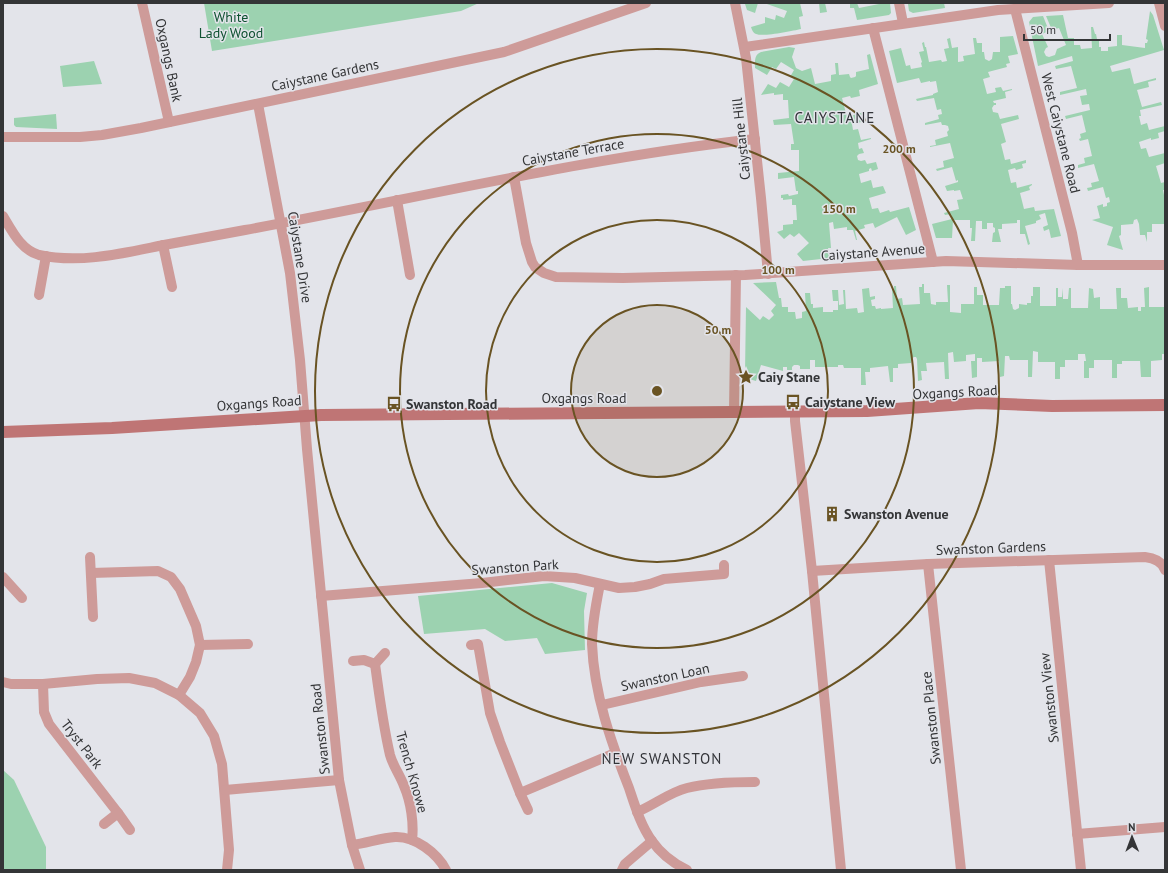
<svg xmlns="http://www.w3.org/2000/svg" width="1168" height="873" viewBox="0 0 1168 873" font-family="'PT Sans',sans-serif">
  <style>
    .green { fill: #9cd2b0 }
    .lines { fill: none; stroke-linecap: round; stroke-linejoin: round }
    .street { stroke: #ce9b99; stroke-width: 10 }
    .secondary { stroke: #bf7575; stroke-width: 12 }
    .ring { fill: none; stroke: #695323; stroke-width: 2 }
    .labels { text-anchor: middle; stroke-width: 3; stroke-linejoin: round; paint-order: stroke }
    .park-label { font-size: 14px; fill: #0f5232; stroke: #e3e4ea }
    .street-label { font-size: 14px; fill: #343537; stroke: #e3e4ea }
    .poi-label { font-size: 14px; font-weight: bold; fill: #343537; stroke: #e3e4ea; text-anchor: start }
    .neighbourhood-label { font-size: 15px; letter-spacing: 1px; fill: #323338; stroke: #e3e4ea }
    .centre { fill: #695323; stroke: #e3e4ea; stroke-width: 2 }
    .ring-label { font-size: 12px; text-anchor: middle; font-weight: bold; fill: #695323; stroke: #e3e4ea; stroke-width: 3; stroke-linejoin: round; paint-order: stroke }
  </style>
  <rect width="100%" height="100%" fill="#e3e4ea"/>
  <g class="green">
    <polygon points="204,3 479,3 461,11 212,51"/>
    <polygon points="750,3 758,3 755,13 747,10 745,4"/>
    <path d="M764 3H800L803 16 799 17 801 29C792 31 763 37 756 34 753 33 752 30 751 27L765 23V17L775 20 776 15 784 18 787 11Z"/>
    <polygon points="819,3 825,3 827,12 820,13"/>
    <polygon points="850,3 857,3 859,8 884,3 890,3 891,13 889,15 857,20 854,8 850,8"/>
    <polygon points="913,3 944,3 945,8 913,13 909,11 908,4"/>
    <polygon points="1150,11 1153,15 1164,50 1110,66 1112,72 1130,68 1134,84 1156,78 1156,80 1148,82 1149,87 1137,90 1142,107 1161,102 1162,105 1140,110 1141,116 1139,116 1141,125 1147,123 1149,130 1165,126 1165,131 1158,133 1159,138 1151,140 1151,138 1139,142 1141,149 1146,148 1149,157 1165,153 1165,163 1156,166 1161,183 1165,182 1165,190 1163,190 1164,195 1165,195 1165,224 1152,224 1152,232 1147,232 1147,242 1145,235 1140,235 1139,224 1137,219 1134,220 1133,224 1121,225 1121,235 1119,236 1123,250 1107,245 1113,227 1092,220 1100,218 1097,206 1103,204 1103,207 1107,206 1107,203 1110,202 1109,197 1106,198 1103,187 1088,191 1087,188 1092,187 1091,183 1099,181 1094,164 1078,168 1078,165 1085,163 1084,158 1092,156 1088,139 1080,141 1079,139 1081,138 1080,134 1086,132 1082,115 1066,119 1065,116 1090,110 1089,104 1082,105 1080,96 1087,95 1086,89 1060,95 1060,92 1077,88 1071,66 1056,69 1055,66 1073,61 1072,56 1038,66 1029,22 1033,17 1043,16 1049,31 1042,34 1048,47 1046,48 1044,52 1046,56 1049,57 1055,55 1057,49 1066,45 1059,28 1052,30 1046,16 1063,15 1068,38 1074,38 1074,45 1080,45 1081,49 1092,48 1091,27 1093,27 1095,34 1096,34 1097,39 1099,39 1099,47 1101,47 1101,51 1108,51 1108,47 1117,46 1117,35 1122,35 1122,45 1145,48 1145,43 1147,43 1148,40 1146,39"/>
    <polygon points="1013,36 1018,54 1008,56 1010,63 1006,64 1007,67 988,72 990,77 983,79 987,94 996,92 995,88 1001,87 1003,91 1012,89 1012,90 1005,92 1006,98 993,101 994,103 996,103 996,105 994,105 992,108 993,112 998,113 1000,119 1018,115 1019,119 1001,124 1006,142 1001,144 1005,160 1010,159 1011,164 1026,160 1026,163 1022,164 1023,168 1016,170 1015,168 1008,170 1011,183 1016,182 1017,188 1032,184 1032,185 1029,187 1030,190 1020,193 1024,209 1034,207 1035,211 1054,209 1061,236 1051,238 1049,229 1044,231 1043,227 1048,225 1045,213 1039,215 1041,219 1036,221 1036,223 1025,226 1030,244 1028,245 1025,234 1020,234 1020,220 1017,220 1017,223 1002,224 1002,229 998,229 1001,242 992,242 993,233 995,232 995,228 993,227 993,223 987,223 987,229 982,229 982,221 976,221 975,241 971,241 972,228 970,228 970,220 953,220 952,238 936,238 932,224 952,219 951,214 945,215 944,213 959,209 957,200 963,199 960,190 954,191 954,190 947,191 945,186 958,182 958,180 956,181 952,167 937,171 936,169 944,167 943,161 954,158 950,143 930,147 930,146 936,145 935,140 948,136 947,132 949,130 948,126 945,125 942,125 941,122 925,125 925,123 939,119 938,115 942,114 941,109 937,110 934,98 917,101 916,99 933,95 933,94 938,92 936,81 930,82 930,81 921,83 919,78 897,83 889,51 901,48 906,66 910,65 911,69 922,67 921,63 922,62 919,52 924,51 922,43 924,42 925,47 926,47 929,62 941,60 942,62 947,61 944,49 949,48 947,39 950,38 952,48 958,47 958,62 964,61 963,56 975,54 973,38 976,38 977,43 982,43 982,52 984,52 985,59 989,61 992,59 993,52 1000,52 1000,37"/>
    <path d="M789 47 795 48 792 57 796 68 802 71 811 68 815 84 831 81V75L836 74 835 63H838L839 75 849 74 850 77 851 78 855 77 856 76V72L869 69 867 55 870 54 878 84 859 90 860 96 851 98 850 96 842 98 847 117 864 112 866 121 852 124 853 130 858 129 861 140 871 138V139L858 143 859 149 862 148 864 153 859 154 857 156 858 160 861 161 865 160 867 164 876 162 878 169 872 171 871 168 869 169V171L859 174 861 183 871 180 873 188 883 186 886 193 869 198 872 209 878 208 880 213 889 210 890 212 909 207 916 230 906 235 897 217 875 228 873 223 864 225 865 228 855 231 857 240H856L853 230H847V227L834 229 833 222 829 223 831 248H828L830 258 803 261 797 254 809 243 799 233 794 237 790 234 784 239 777 232 783 230V225L793 224V220H797L796 205H792V199L783 200V198H781V195L788 194 789 196 798 194V191H796L794 177 778 179V173L799 171V150H791V144H794L791 124 774 125 773 120 789 118 788 100H783V94L774 95V93L761 95 768 84 776 88 780 82 789 87 794 79 790 77 794 70 781 62 776 69 772 67 767 75 755 68C755 61 754 55 761 52Z"/>
    <polygon points="94,61 102,84 63,87 60,66"/>
    <polygon points="56,114 57,129 16,127 14,125 14,118"/>
    <polygon points="776,282 779,298 781,298 782,307 788,307 788,312 795,312 796,319 802,318 802,312 806,311 805,293 810,293 811,304 813,304 813,308 823,307 823,312 833,312 833,310 838,310 838,301 833,301 832,290 838,290 839,305 844,304 843,290 845,290 846,309 857,308 858,313 864,312 862,289 869,288 870,297 875,296 875,299 871,300 872,306 875,306 876,309 881,308 881,309 893,308 892,289 894,289 894,286 896,286 897,299 902,298 903,305 920,304 919,287 922,287 922,284 924,284 924,293 930,293 931,304 936,305 936,302 948,302 947,285 950,285 950,312 961,313 961,304 974,304 974,287 977,287 977,295 983,295 983,305 999,305 1000,288 1005,288 1005,286 1011,286 1011,304 1012,304 1013,309 1015,310 1019,308 1019,304 1027,305 1027,303 1031,303 1031,296 1033,296 1033,287 1040,287 1040,306 1056,306 1056,288 1058,288 1058,297 1062,297 1063,288 1063,299 1068,299 1069,288 1071,288 1071,308 1088,308 1089,288 1093,289 1094,298 1100,297 1100,309 1117,309 1116,288 1121,288 1121,298 1127,298 1128,308 1138,307 1138,311 1141,311 1141,307 1145,307 1144,288 1149,287 1149,307 1165,307 1165,354 1162,354 1162,360 1151,361 1151,377 1141,377 1140,361 1122,361 1122,364 1117,364 1117,378 1112,378 1112,360 1094,360 1094,368 1089,368 1089,378 1084,378 1084,361 1086,361 1085,354 1078,354 1078,360 1065,360 1065,367 1060,367 1060,379 1055,379 1055,362 1038,362 1038,352 1033,351 1032,377 1028,377 1028,360 1010,360 1009,356 1005,356 1004,376 1000,377 999,361 982,362 982,358 977,358 977,377 972,378 971,361 975,361 975,354 966,355 966,361 954,362 953,352 948,353 949,379 945,379 944,362 926,363 927,371 921,371 922,380 918,381 917,359 916,357 914,357 911,359 911,363 898,364 898,368 893,368 893,382 890,382 888,366 870,368 870,372 865,372 866,385 861,385 861,368 844,368 843,365 838,365 838,367 815,367 815,360 810,360 810,369 800,369 800,366 798,365 794,365 792,367 792,370 787,370 787,367 783,367 783,371 761,365 756,381 749,379 749,375 745,373 746,307 760,320 763,316 769,320 774,315 771,311 776,305 753,283"/>
    <polygon points="552,583 587,593 584,611 585,650 545,654 537,638 505,641 485,629 424,634 418,596"/>
    <polygon points="3,770 14,780 46,847 46,870 3,870"/>
  </g>
  <g class="lines">
    <g class="street">
      <polyline points="142,3 169,122"/>
      <polyline points="735,3 746,58 761,198 768,274"/>
      <polyline points="899,3 903,23"/>
      <polyline points="1159,3 1165,26"/>
      <polyline points="1015,9 1072,233 1078,265"/>
      <polyline points="873,28 933,262"/>
      <polyline points="745,47 998,10 1109,3"/>
      <polyline points="258,104 290,273 300,360 307,449 339,780 352,845 360,870"/>
      <polyline points="3,137 80,137 102,135 141,128 504,52 646,3"/>
      <polyline points="514,177 526,243 532,262 535,267 544,273 556,277 623,278 745,275 946,261 1078,265 1165,265"/>
      <polyline points="397,200 410,275"/>
      <path d="M3 216C12 231 21 250 39 255 81 264 124 253 164 245 191 240 218 235 245 230 415 199 583 158 755 139"/>
      <polyline points="163,245 172,287"/>
      <polyline points="39,295 46,256"/>
      <polyline points="734,412 736,275"/>
      <polyline points="795,412 795,421 812,571 841,870"/>
      <polyline points="90,557 93,617"/>
      <polyline points="1049,560 1081,870"/>
      <polyline points="928,564 961,870"/>
      <path d="M812 571 928 564 1145 557C1154 558 1162 561 1165 570"/>
      <polyline points="91,573 158,571 171,577 180,589 196,626 200,645 196,662 190,677 179,695"/>
      <polyline points="3,577 22,598"/>
      <path d="M600 584C596 604 592 623 592 644 594 694 611 742 629 788 635 806 641 826 652 841 661 854 673 863 687 870"/>
      <polyline points="321,596 482,583 544,576 575,578 619,588 635,587 650,584 664,579 724,574 724,565"/>
      <polyline points="200,645 248,644"/>
      <polyline points="471,645 478,644 490,713 500,742 520,793 615,753"/>
      <polyline points="353,661 364,660 375,664 385,653"/>
      <path d="M375 664C379 694 383 725 390 755 393 766 400 775 404 786 411 802 414 824 412 840"/>
      <polyline points="3,682 11,684 43,684 97,679 129,678 155,683 179,695 200,713 214,736 222,764 229,850 227,870"/>
      <polyline points="43,684 44,712 49,724 118,813 130,830"/>
      <polyline points="602,705 701,682 743,676"/>
      <polyline points="225,790 339,780"/>
      <polyline points="520,793 528,810"/>
      <path d="M637 812C654 805 670 792 687 788 707 783 735 782 755 782"/>
      <polyline points="104,824 118,813"/>
      <polyline points="1077,834 1165,827"/>
      <path d="M352 845C367 843 381 838 395 837 415 836 437 853 446 870"/>
      <polyline points="622,870 625,864 652,841"/>
    </g>
    <polyline class="secondary" points="3,432 112,428 321,415 867,411 979,403 1052,406 1165,405"/>
  </g>
  <circle cx="657" cy="391" r="86" fill="#695323" fill-opacity=".12"/>
  <g class="ring">
    <circle cx="657" cy="391" r="86"/>
    <circle cx="657" cy="391" r="171"/>
    <circle cx="657" cy="391" r="257"/>
    <circle cx="657" cy="391" r="342"/>
  </g>
  <defs>
    <symbol id="sight-bare" viewBox="-9 -9 18 18"><path d="M0-6L1.8-2.2L6-1.7L2.9 1.2L3.7 5.4L0 3.3L-3.7 5.4L-2.9 1.2L-6-1.7L-1.8-2.2Z" fill="#695323" stroke="#e3e4ea" stroke-width="2.5" paint-order="stroke"/></symbol>
    <symbol id="bus-bare" viewBox="-9 -9 18 18"><path d="M-5-6H5V4H4V6H2V4H-2V6H-4V4H-5ZM-3.5-4V0h7V-4ZM-3.5 1.2v1.5H-2V1.2ZM2 1.2v1.5H3.5V1.2Z" fill="#695323" stroke="#e3e4ea" stroke-width="2.5" paint-order="stroke"/></symbol>
    <symbol id="building-bare" viewBox="-9 -9 18 18"><path d="M-4-6H4V6H1V3H-1V6H-4ZM-2.5-4.3h1.7v1.8h-1.7ZM.8-4.3h1.7v1.8H.8ZM-2.5-1h1.7V.8h-1.7ZM.8-1h1.7V.8H.8Z" fill="#695323" stroke="#e3e4ea" stroke-width="2.5" paint-order="stroke"/></symbol>
  </defs>
  <g fill-rule="evenodd">
    <use href="#sight-bare" x="735" y="366" width="22" height="22"/>
    <use href="#bus-bare" x="782" y="391" width="22" height="22"/>
    <use href="#bus-bare" x="383" y="393" width="22" height="22"/>
    <use href="#building-bare" x="821" y="503" width="22" height="22"/>
  </g>
  <g class="labels">
    <g class="park-label">
      <text x="231" y="22">White<tspan x="231" dy="16">Lady Wood</tspan></text>
    </g>
    <g class="street-label">
      <text transform="translate(169 60) rotate(78)" y="5">Oxgangs Bank</text>
      <text transform="translate(325 75) rotate(-12)" y="5">Caiystane Gardens</text>
      <text transform="translate(1061 133) rotate(76)" y="5">West Caiystane Road</text>
      <text transform="translate(741 139) rotate(-96)" y="5">Caiystane Hill</text>
      <text transform="translate(573 152) rotate(-10)" y="5">Caiystane Terrace</text>
      <text transform="translate(873 252) rotate(-4)" y="5">Caiystane Avenue</text>
      <text transform="translate(300 257) rotate(81)" y="5">Caiystane Drive</text>
      <text transform="translate(955 392) rotate(-3)" y="5">Oxgangs Road</text>
      <text x="584" y="403">Oxgangs Road</text>
      <text transform="translate(259 403) rotate(-4)" y="5">Oxgangs Road</text>
      <text transform="translate(991 548) rotate(-2)" y="5">Swanston Gardens</text>
      <text transform="translate(515 567) rotate(-4)" y="5">Swanston Park</text>
      <text transform="translate(665 677) rotate(-12)" y="5">Swanston Loan</text>
      <text transform="translate(1049 698) rotate(-96)" y="5">Swanston View</text>
      <text transform="translate(931 718) rotate(-96)" y="5">Swanston Place</text>
      <text transform="translate(320 729) rotate(-96)" y="5">Swanston Road</text>
      <text transform="translate(82 744) rotate(52)" y="5">Tryst Park</text>
      <text transform="translate(412 772) rotate(74)" y="5">Trench Knowe</text>
    </g>
    <g class="poi-label">
      <text x="758" y="382">Caiy Stane</text>
      <text x="805" y="407">Caiystane View</text>
      <text x="406" y="409">Swanston Road</text>
      <text x="844" y="519">Swanston Avenue</text>
    </g>
    <g class="neighbourhood-label">
      <text x="835" y="123">CAIYSTANE</text>
      <text x="662" y="764">NEW SWANSTON</text>
    </g>
  </g>
  <circle cx="657" cy="391" r="6" class="centre"/>
  <g class="ring-label">
    <text x="899" y="153">200 m</text>
    <text x="839" y="213">150 m</text>
    <text x="778" y="274">100 m</text>
    <text x="718" y="334">50 m</text>
  </g>
  <rect width="1168" height="873" fill="none" stroke="#343537" stroke-width="8"/>
  <g transform="translate(1132 837) rotate(359)" stroke="#e3e4ea" stroke-width="3" paint-order="stroke">
  <path d="M0-3L7 15L0 10L-7 15Z" fill="#343537"/>
  <text y="-6" font-size="11" font-weight="bold" text-anchor="middle" fill="#343537">N</text>
  </g>
  <path d="M1024 34v6h86v-6" fill="none" stroke="#343537" stroke-width="2"/>
  <text x="1030" y="34" font-size="12" fill="#343537" stroke="#e3e4ea" stroke-width="3" paint-order="stroke">50 m</text>
</svg>
